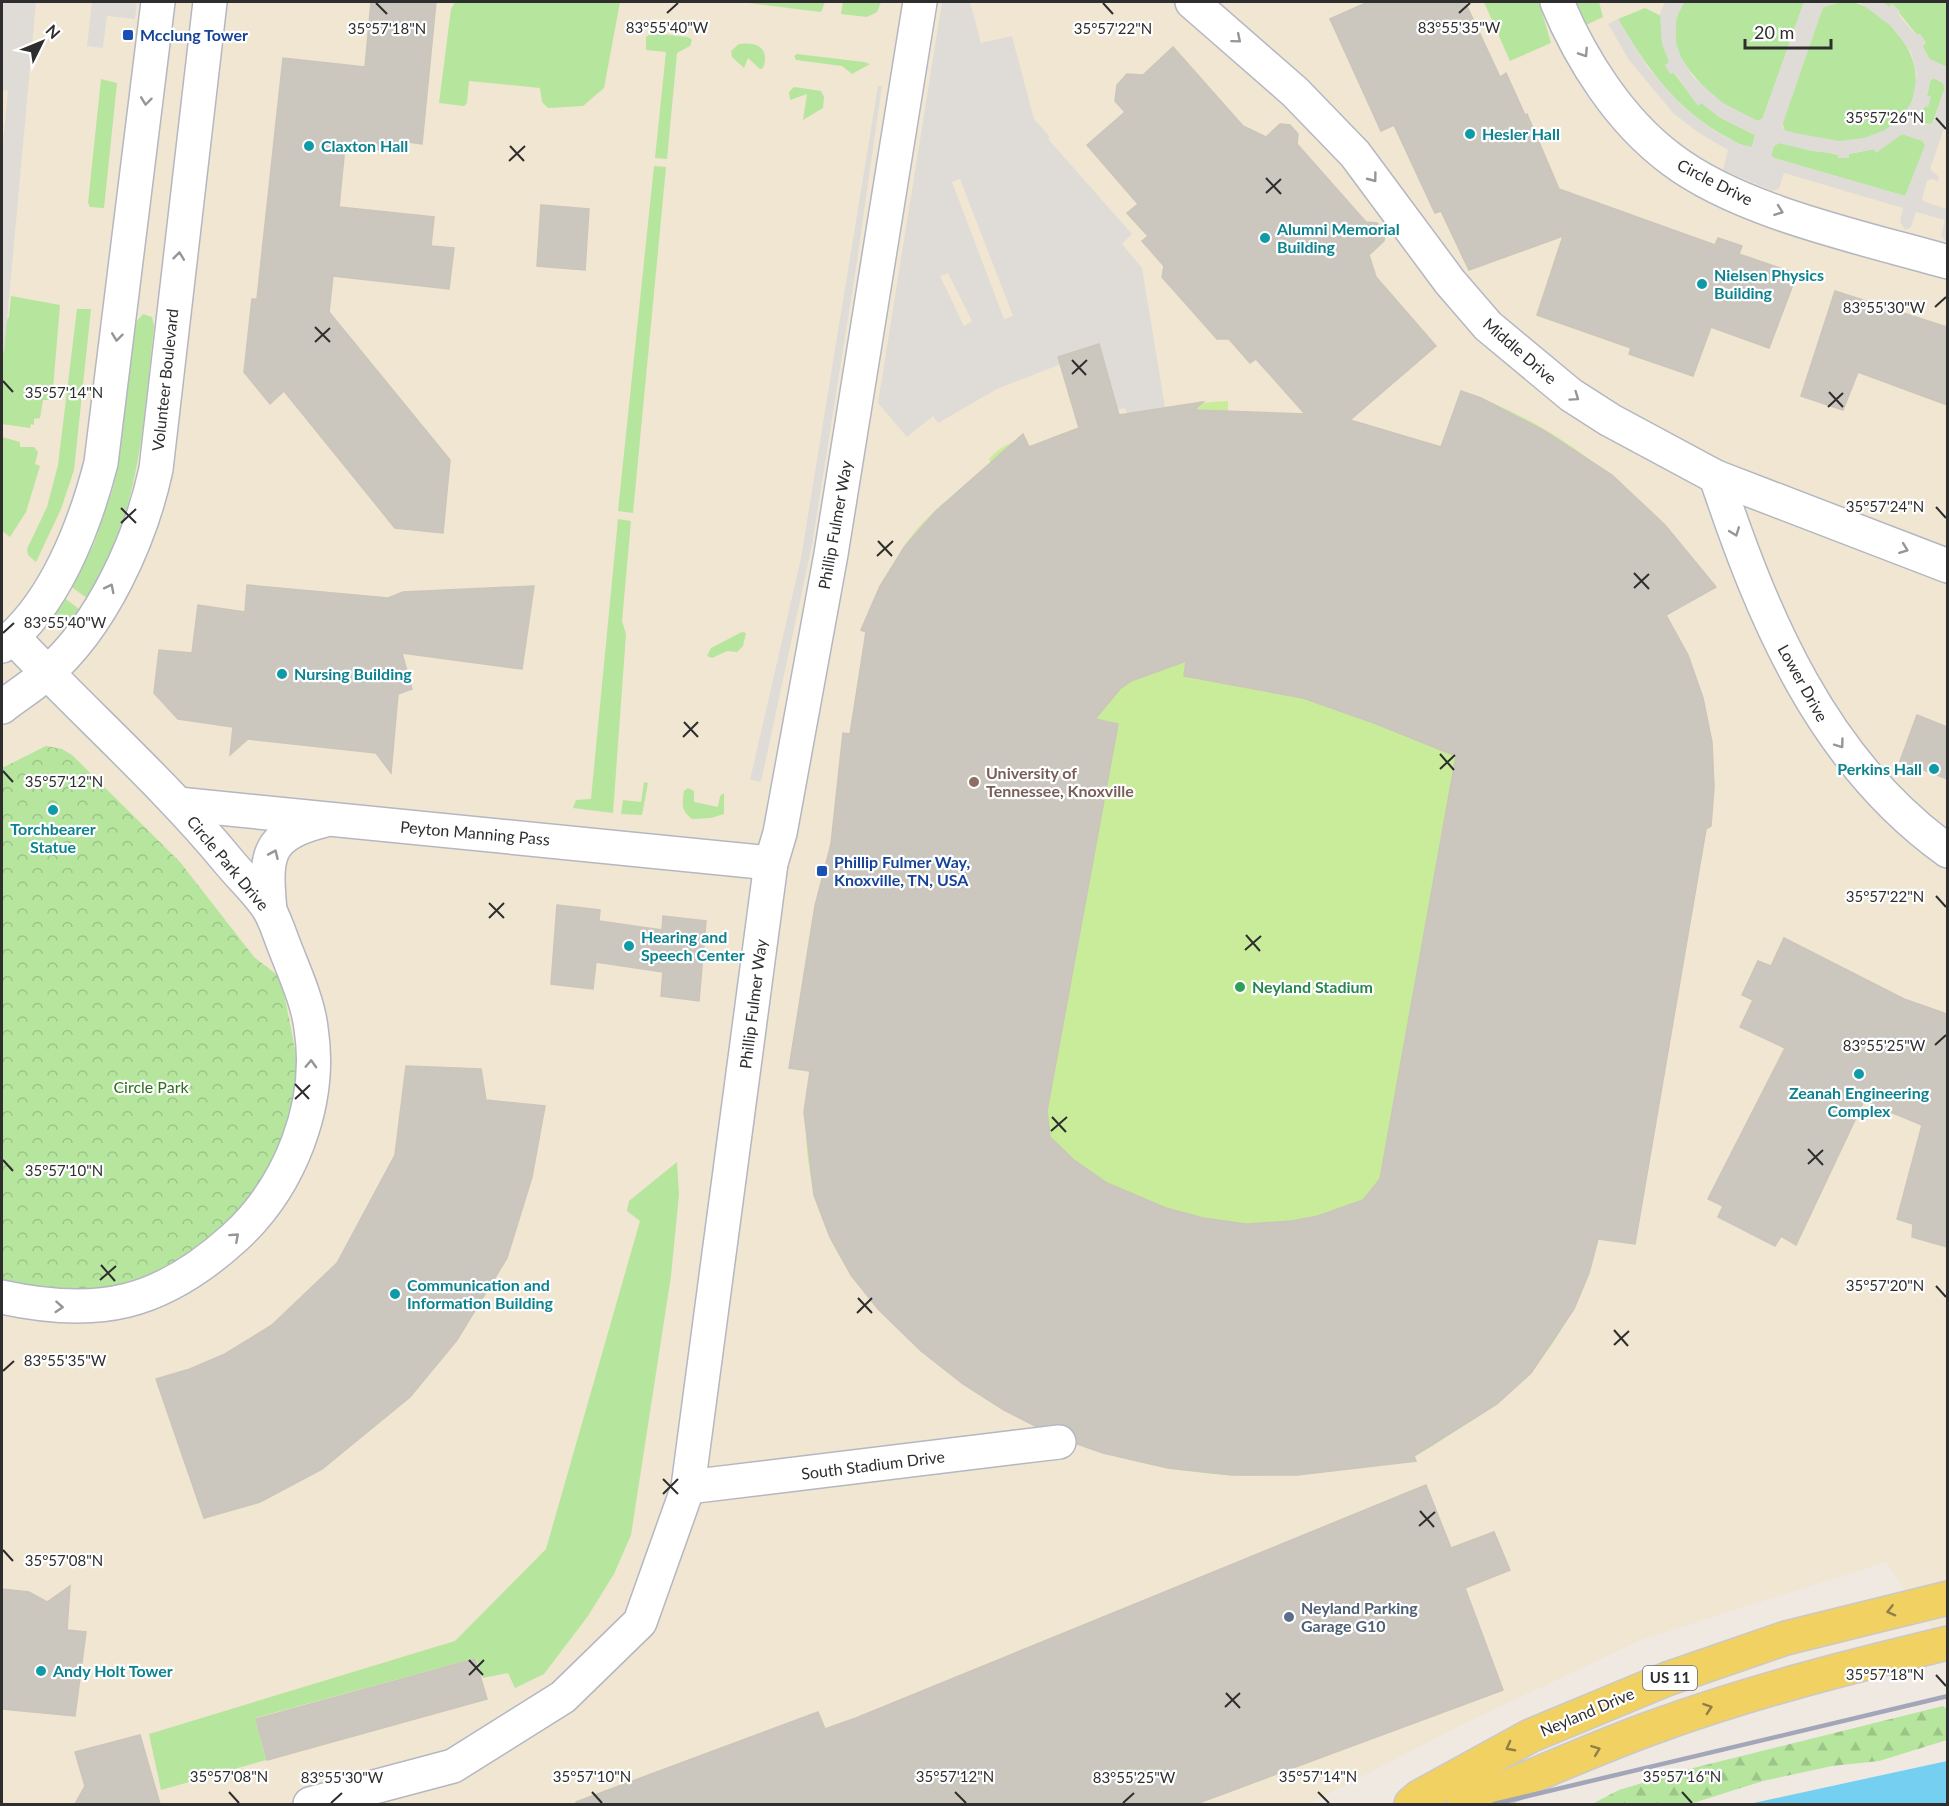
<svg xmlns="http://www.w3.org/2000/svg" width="1949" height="1806" viewBox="0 0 1949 1806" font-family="Lato,sans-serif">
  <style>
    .education { fill: #f0e6d1 }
    .grass { fill: #b6e59e }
    .forest { fill: url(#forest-firs) }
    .park { fill: url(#park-crowns) }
    .pitch { fill: #c9ec9a }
    .plaza { fill: #dfdcd8; fill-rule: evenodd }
    .water { fill: #75cff0 }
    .building { fill: #cbc7bf; stroke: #cbc5ba; stroke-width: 1.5; fill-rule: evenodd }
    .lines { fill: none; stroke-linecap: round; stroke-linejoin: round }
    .minor-casing { stroke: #b4b7c1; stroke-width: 36 }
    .major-casing { stroke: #c9c9c9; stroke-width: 36 }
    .minor { stroke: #fff; stroke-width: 33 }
    .major { stroke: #f2d163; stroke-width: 33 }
    .rail { stroke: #a3a6b8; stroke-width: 4.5 }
    .oneway { stroke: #969696 }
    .oneway2 { stroke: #908048 }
    .ticks { fill: none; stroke: #2e2e2e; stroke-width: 2 }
    .transit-dot { fill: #1a4fb4; stroke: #fff; stroke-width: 2 }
    .culture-dot { fill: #0f9aa8; stroke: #fff; stroke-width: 2 }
    .education-dot { fill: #8d6e63; stroke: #fff; stroke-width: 2 }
    .leisure-dot { fill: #2e9e5b; stroke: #fff; stroke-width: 2 }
    .service-dot { fill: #5c6f8a; stroke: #fff; stroke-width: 2 }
    .labels { text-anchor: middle; stroke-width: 4.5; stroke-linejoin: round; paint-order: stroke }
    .shield { fill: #fff; stroke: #6d6d6d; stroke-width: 1.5 }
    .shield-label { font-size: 15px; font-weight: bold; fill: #2e2e2e }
    .transit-label { font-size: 16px; font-weight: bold; fill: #164399; stroke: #fff; text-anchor: start }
    .culture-label { font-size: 16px; font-weight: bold; fill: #0d838f; stroke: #fff; text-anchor: start }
    .street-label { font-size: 16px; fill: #2e2e2e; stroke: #fff }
    .education-label { font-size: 16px; font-weight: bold; fill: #785e54; stroke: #fff; text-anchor: start }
    .leisure-label { font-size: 16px; font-weight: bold; fill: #27864d; stroke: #fff; text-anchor: start }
    .park-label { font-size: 16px; fill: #2c6e1b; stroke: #fff }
    .service-label { font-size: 16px; font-weight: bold; fill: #4e5e75; stroke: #fff; text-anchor: start }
    .ticks-label { font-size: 15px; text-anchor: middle; fill: #2e2e2e; stroke: #fff; stroke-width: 4.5; stroke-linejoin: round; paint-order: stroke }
  </style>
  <defs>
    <pattern id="forest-firs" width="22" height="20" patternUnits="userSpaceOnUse" patternTransform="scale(1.5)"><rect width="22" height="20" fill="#b6e59e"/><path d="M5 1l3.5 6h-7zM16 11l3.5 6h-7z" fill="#9dc588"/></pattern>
    <pattern id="park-crowns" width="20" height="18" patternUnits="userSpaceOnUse" patternTransform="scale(1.5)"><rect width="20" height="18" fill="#b6e59e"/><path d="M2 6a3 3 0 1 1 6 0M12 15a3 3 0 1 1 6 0" fill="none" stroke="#9dc588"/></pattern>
  </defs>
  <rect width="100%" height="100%" fill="#efe9e1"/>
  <polygon class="education" points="2,2 1947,2 1947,1651 1886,1562 1643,1639 1461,1725 1309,1804 2,1804"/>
  <g class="grass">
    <polygon points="455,2 620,2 604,88 583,106 548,108 542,102 540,88 469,81 467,103 464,106 439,103 451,9"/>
    <polygon points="740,2 825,2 821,12"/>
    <polygon points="843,2 881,2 877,12 867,17 841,14"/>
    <polygon points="1484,2 1539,2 1551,43 1510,61"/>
    <polygon points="1576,2 1599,2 1603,17 1584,26"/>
    <path d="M1684 2H1804L1762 120C1737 126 1686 73 1678 51 1671 34 1675 17 1684 2Z"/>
    <path d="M1841 2C1864 2 1872 9 1889 24 1932 65 1924 125 1862 139 1836 145 1810 138 1785 131L1782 122 1823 7Z"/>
    <polygon points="1882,2 1947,2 1947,67 1930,60 1922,45 1926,43 1920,34 1917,35 1892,4 1889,7"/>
    <path d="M1645 8 1661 16 1671 74 1673 72 1698 105 1701 102 1719 117 1755 135 1752 147C1744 147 1735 142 1727 137 1677 111 1646 67 1618 19Z"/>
    <polygon points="653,33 688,37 692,40 690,46 677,53 667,159 655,158 666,52 646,50 646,37"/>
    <path d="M739 44C758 41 770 49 763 68L760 69 748 58 744 68 732 57 731 51Z"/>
    <polygon points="797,54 864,62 870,64 852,74 842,66 796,60 794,56"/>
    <polygon points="1933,78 1943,83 1945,88 1932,124 1919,123 1917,118 1931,97 1927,96 1930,81"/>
    <polygon points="101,79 117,83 104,208 90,207 88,203"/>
    <polygon points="794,87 821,91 824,97 823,108 803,120 807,94 790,100 789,92"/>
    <polygon points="1902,134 1923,141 1925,146 1909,192 1905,196 1774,158 1771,155 1774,146 1779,143 1849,157 1849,154 1874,149 1876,152"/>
    <polygon points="654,166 666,167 633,513 618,511"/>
    <polygon points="11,296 60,305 52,400 43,400 40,418 34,419 34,425 31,424 30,428 2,424 2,326 9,317"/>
    <polygon points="77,309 91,309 74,470 61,509 36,562 28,555 27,549 47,507 58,465"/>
    <path d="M143 314 152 317 154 326C143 423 141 513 87 598L70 586 94 544 114 485 133 332 137 321Z"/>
    <polygon points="2,437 20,442 20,447 34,447 38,452 35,464 40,466 26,512 10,537 2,531"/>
    <polygon points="618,519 631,521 622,621 626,634 613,813 573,808 576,800 591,799"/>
    <polygon points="63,597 79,609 70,621 59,626 55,624 53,617"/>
    <polygon points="742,632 746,633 743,646 737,652 727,651 712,658 707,656 711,648"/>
    <polygon points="644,782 648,783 642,815 621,814 623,800 641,802"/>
    <path d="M688 788 694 791V802L718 807 720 796 724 793V814L711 818 692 819C681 810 682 805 684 791Z"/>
    <polygon points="677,1162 679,1194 671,1276 631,1535 614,1574 588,1616 544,1674 515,1688 508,1673 483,1678 476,1658 255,1718 266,1760 161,1790 149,1734 455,1641 546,1549 640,1221 627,1211 629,1201"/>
  </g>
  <polygon class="forest" points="1943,1706 1947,1709 1947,1740 1879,1761 1832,1766 1763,1781 1690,1804 1592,1804 1619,1790 1685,1770"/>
  <polygon class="park" points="46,746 62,749 72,755 180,862 254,957 281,978 303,1090 251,1216 137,1291 2,1292 2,768"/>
  <path class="pitch" d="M1461 391C1568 427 1648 500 1716 587L1666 615C1707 689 1717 742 1711 826L1690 838 1704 841 1635 1244 1598 1239C1573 1328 1537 1382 1457 1430 1444 1438 1431 1448 1418 1454 1389 1466 1353 1469 1322 1472 1164 1491 1000 1438 892 1320 879 1305 861 1290 850 1273 809 1212 799 1142 810 1071L789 1068 815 906 831 844 843 733 850 734 865 635 871 636C882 607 891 576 904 548 918 520 966 483 993 467L989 459C999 448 1011 441 1026 439L1030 447C1092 419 1160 404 1228 401V412L1326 418 1365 424 1441 447Z"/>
  <g class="plaza">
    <polygon points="2,2 36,2 4,353 2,353 2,152 8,91 2,90"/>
    <polygon points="92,2 137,2 135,19 107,16 103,48 87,46"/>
    <path d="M942 2H970L981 43 1012 36 1034 119 1050 137 1048 139 1132 234 1122 244 1142 268 1165 407 1127 414 1125 408 1107 412 1108 376 1099 344 1058 357 1061 364 997 389 938 423 933 416 907 437 878 403ZM960 179 1013 316 1004 319 952 182ZM948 273 972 321 964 326 940 276Z"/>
    <path d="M1665 2H1684L1676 19V43L1682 60 1694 78 1723 103 1758 121 1763 118 1804 2H1841L1823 7 1782 126 1784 130 1795 133 1839 141 1864 138 1885 130 1900 118 1912 102 1917 76 1911 52 1891 26 1859 2H1882L1889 7 1892 4 1900 11 1898 14 1916 35 1920 34 1926 43 1923 46 1928 58 1947 67V120L1930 169 1939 177 1938 181 1931 179 1927 181 1922 199 1925 202 1947 209V242L1941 236 1945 220 1916 212 1911 227 1905 230 1900 222 1903 208 1784 173 1779 188 1773 191 1723 170 1728 150 1699 133 1673 113 1629 60 1608 24 1618 19 1648 68 1682 106 1713 130 1739 144 1752 147 1755 135 1719 117 1701 103 1698 106 1674 72 1670 74 1665 65 1669 62 1662 44 1660 14ZM1933 78 1943 83 1945 88 1933 123 1925 125 1919 123 1917 118 1924 106 1928 107 1931 97 1927 96 1930 81ZM1902 134 1923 141 1925 145 1905 196 1774 158 1771 155 1774 146 1779 143 1811 151 1838 154V158H1849V154L1874 149 1876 153Z"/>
    <polygon points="878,86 882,86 856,268 812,545 761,782 756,781 750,780 801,558"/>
  </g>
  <polygon class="water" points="1947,1761 1947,1804 1749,1804"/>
  <g class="building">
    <polygon points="371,2 436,2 422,144 408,142 407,153 345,146 339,207 434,217 431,246 454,248 449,289 333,276 329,312 450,460 443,533 395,528 284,391 270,404 244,372 252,299 257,299 283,58 365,67"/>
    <polygon points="1368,2 1465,2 1500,77 1506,73 1525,115 1527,114 1559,189 1715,245 1718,238 1742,246 1739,254 1797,274 1769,348 1711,327 1693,376 1629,354 1631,348 1537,315 1563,236 1469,270 1441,211 1435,213 1394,125 1381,131 1330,19"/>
    <path d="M1173 47 1243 126 1266 137 1280 124 1290 125 1298 134 1297 144 1366 222 1377 223 1385 232 1384 241 1369 255 1376 277 1436 346 1350 420 1441 447 1461 391 1481 398 1543 430 1612 475 1665 525 1716 587 1666 615 1688 655 1703 698 1712 742 1714 787 1711 826 1706 829 1635 1244 1598 1239 1589 1273 1574 1309 1531 1373 1497 1404 1414 1456 1416 1461 1297 1475H1232L1168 1468 1103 1453 1077 1444 1074 1431 1067 1425 1035 1426 1004 1410 963 1384 921 1351 878 1309 851 1275 830 1237 814 1195 804 1112 810 1071 789 1068 815 906 831 844 843 733 850 734 866 632 861 630 880 586 905 546 936 511 1023 434 1029 447 1079 428 1058 357 1099 344 1119 415 1203 402 1194 410 1305 414 1256 359 1250 363 1229 339H1217L1162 277 1164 266 1142 241 1148 236 1127 213 1138 204 1087 145 1125 112 1115 101 1117 85 1127 74 1143 75ZM1186 661 1184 676 1303 698 1374 723 1456 756 1380 1179 1363 1200 1318 1216 1292 1221 1246 1224 1203 1218 1166 1208 1107 1183 1074 1160 1050 1137 1047 1111 1118 724 1095 719 1120 689 1131 681Z"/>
    <polygon points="541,205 589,209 585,270 537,266"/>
    <polygon points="1835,291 1947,327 1947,405 1858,372 1843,410 1801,396"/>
    <polygon points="247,585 388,598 403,592 534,586 522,669 402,653 412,689 398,694 391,773 376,753 248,739 230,755 233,727 178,719 154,693 159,650 192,653 198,605 245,612"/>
    <polygon points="1917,715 1947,727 1947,779 1900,761"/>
    <polygon points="557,905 600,910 599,921 662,930 663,916 706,921 699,1001 661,996 663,972 596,962 593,989 551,984"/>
    <polygon points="1784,938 1904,999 1947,1014 1947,1247 1912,1237 1913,1224 1897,1219 1922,1125 1864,1101 1796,1245 1781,1236 1775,1246 1718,1217 1723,1206 1708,1199 1785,1048 1740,1027 1753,1000 1742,995 1758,961 1771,966"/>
    <polygon points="406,1066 481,1069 486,1100 545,1106 532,1177 507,1258 457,1340 410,1397 322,1469 260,1502 204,1518 156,1379 190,1369 225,1354 272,1325 337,1263 395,1155"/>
    <polygon points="1426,1485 1451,1548 1494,1532 1510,1570 1465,1588 1503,1690 1196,1804 577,1804 576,1802 818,1712 825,1729 856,1718"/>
    <polygon points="70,1586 67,1630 86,1632 75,1716 2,1709 2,1589 29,1592 47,1602"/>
    <polygon points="475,1659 487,1699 267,1760 256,1719"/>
    <polygon points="140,1735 160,1804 75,1804 85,1786 75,1752"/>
  </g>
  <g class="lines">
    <defs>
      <g id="minor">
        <polyline points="1192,2 1295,92 1355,154 1450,282 1488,326 1571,395 1610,420 1716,477 1948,566"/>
        <path d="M1557 2C1581 60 1620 121 1671 159 1740 212 1864 238 1948 262"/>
        <path d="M1716 477C1763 618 1822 761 1948 851"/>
        <path d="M2 646C55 605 85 525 101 463L158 2"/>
        <path d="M2 707C16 696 32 686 46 674 102 626 141 539 156 469L210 2"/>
        <polyline points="178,804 771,863"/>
        <path d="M270 911C265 857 265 835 322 821"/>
        <path d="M2 1297C98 1318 160 1305 234 1238 290 1187 323 1104 311 1028 308 1003 296 976 287 953 281 939 277 924 270 911 260 894 242 878 229 862 163 782 84 713 13 637"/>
        <polyline points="688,1487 1059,1442"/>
        <polyline points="310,1804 453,1766 563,1697 640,1622 688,1487 771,863 780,833 831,554 920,2"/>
      </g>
      <g id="major">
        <polyline points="1411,1804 1419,1797 1530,1736 1667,1679 1786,1638 1948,1598"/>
        <path d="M1464 1804C1528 1779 1590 1750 1654 1727 1750 1692 1848 1667 1948 1643"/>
      </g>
    </defs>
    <use href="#minor" class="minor-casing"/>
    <use href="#major" class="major-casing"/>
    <use href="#minor" class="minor"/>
    <use href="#major" class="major"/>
    <polyline class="rail" points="1494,1804 1948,1696"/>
  </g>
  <defs><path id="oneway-chevron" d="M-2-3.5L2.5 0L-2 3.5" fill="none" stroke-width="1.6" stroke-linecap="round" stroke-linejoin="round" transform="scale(1.5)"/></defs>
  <g class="oneway">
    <use href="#oneway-chevron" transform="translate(1237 39) rotate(40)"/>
    <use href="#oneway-chevron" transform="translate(1584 53) rotate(57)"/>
    <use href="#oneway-chevron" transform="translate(146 101) rotate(97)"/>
    <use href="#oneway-chevron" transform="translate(1373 178) rotate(53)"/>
    <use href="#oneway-chevron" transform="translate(1779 211) rotate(20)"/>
    <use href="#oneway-chevron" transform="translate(179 256) rotate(-83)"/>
    <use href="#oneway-chevron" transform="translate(117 337) rotate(97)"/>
    <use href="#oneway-chevron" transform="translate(1575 397) rotate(35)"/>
    <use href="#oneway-chevron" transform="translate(1735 532) rotate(69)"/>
    <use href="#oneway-chevron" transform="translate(1904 549) rotate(21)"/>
    <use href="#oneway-chevron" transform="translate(110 588) rotate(-63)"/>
    <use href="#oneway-chevron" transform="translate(1840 744) rotate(54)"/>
    <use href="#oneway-chevron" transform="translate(274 854) rotate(-66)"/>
    <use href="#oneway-chevron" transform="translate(311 1064) rotate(-88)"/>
    <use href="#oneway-chevron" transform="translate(235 1237) rotate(-42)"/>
    <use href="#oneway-chevron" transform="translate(59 1307) rotate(4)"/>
  </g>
  <g class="oneway2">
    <use href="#oneway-chevron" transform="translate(1891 1611) rotate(166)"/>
    <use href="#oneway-chevron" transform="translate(1708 1708) rotate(-19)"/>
    <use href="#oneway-chevron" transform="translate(1510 1747) rotate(152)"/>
    <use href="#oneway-chevron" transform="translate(1596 1750) rotate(-21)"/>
  </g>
  <path class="ticks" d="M376 3 387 14M1103 3 1113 14M667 13 678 3M1459 13 1470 3M1936 118 1946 129M510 146 524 161M509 161 525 146M1266 178 1281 194M1266 193 1281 179M1935 307 1946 297M315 327 330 342M315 342 330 328M1072 360 1086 375M1072 374 1087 360M3 381 13 392M1829 392 1843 407M1828 407 1843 393M1936 507 1946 518M121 508 136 523M121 523 136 509M878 541 892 556M877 556 893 541M1634 573 1649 589M1634 588 1649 574M3 633 14 623M684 722 698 737M683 737 698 722M1440 754 1454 770M1440 769 1455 755M3 771 13 782M1936 896 1946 907M489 903 504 918M489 918 504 903M1246 935 1260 951M1245 950 1261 936M1935 1045 1946 1035M295 1084 309 1099M295 1099 310 1085M1052 1117 1066 1132M1051 1131 1067 1117M1808 1149 1823 1165M3 1160 13 1171M1808 1164 1823 1150M101 1265 115 1281M100 1280 116 1266M1936 1286 1946 1297M858 1298 872 1313M857 1313 872 1298M1614 1330 1628 1346M1614 1345 1629 1331M3 1371 14 1361M663 1479 678 1494M663 1494 678 1479M1420 1511 1434 1527M1419 1526 1435 1512M3 1550 13 1561M469 1660 483 1675M469 1675 484 1660M1936 1675 1946 1686M1226 1693 1240 1708M1225 1707 1240 1693M229 1792 239 1803M592 1792 602 1803M955 1792 966 1803M1318 1792 1329 1803M1682 1792 1692 1803M331 1803 342 1793M1123 1803 1134 1793"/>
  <g class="transit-dot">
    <rect x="122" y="29" width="12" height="12" rx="3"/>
    <rect x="816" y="865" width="12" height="12" rx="3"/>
  </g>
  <g class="culture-dot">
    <circle cx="1470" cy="134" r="6"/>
    <circle cx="309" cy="146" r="6"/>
    <circle cx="1265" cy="238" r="6"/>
    <circle cx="1702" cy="284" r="6"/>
    <circle cx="282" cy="674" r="6"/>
    <circle cx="1934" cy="769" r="6"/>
    <circle cx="53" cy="810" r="6"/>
    <circle cx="629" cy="946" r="6"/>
    <circle cx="1859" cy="1074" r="6"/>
    <circle cx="395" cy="1294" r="6"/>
    <circle cx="41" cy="1671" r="6"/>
  </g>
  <circle class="education-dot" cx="974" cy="782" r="6"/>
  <circle class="leisure-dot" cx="1240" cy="987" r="6"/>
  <circle class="service-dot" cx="1289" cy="1617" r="6"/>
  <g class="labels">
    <rect class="shield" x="1643" y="1666" width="54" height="24" rx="4.5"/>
    <g class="shield-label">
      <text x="1670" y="1683">US 11</text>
    </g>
    <g class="transit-label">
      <text x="140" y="41">Mcclung Tower</text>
      <text x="834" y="868">Phillip Fulmer Way,<tspan x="834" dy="18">Knoxville, TN, USA</tspan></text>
    </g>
    <g class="culture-label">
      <text x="1482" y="140">Hesler Hall</text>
      <text x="321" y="152">Claxton Hall</text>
      <text x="1277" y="235">Alumni Memorial<tspan x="1277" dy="18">Building</tspan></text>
      <text x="1714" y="281">Nielsen Physics<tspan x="1714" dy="18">Building</tspan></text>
      <text x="294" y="680">Nursing Building</text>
      <text x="1922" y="775" text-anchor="end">Perkins Hall</text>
      <text x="53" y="835" text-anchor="middle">Torchbearer<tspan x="53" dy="18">Statue</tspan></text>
      <text x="641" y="943">Hearing and<tspan x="641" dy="18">Speech Center</tspan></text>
      <text x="1859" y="1099" text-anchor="middle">Zeanah Engineering<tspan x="1859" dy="18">Complex</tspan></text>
      <text x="407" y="1291">Communication and<tspan x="407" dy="18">Information Building</tspan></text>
      <text x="53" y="1677">Andy Holt Tower</text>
    </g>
    <g class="street-label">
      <text transform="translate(1715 182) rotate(27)" y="6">Circle Drive</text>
      <text transform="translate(1520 351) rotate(41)" y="6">Middle Drive</text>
      <text transform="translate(165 380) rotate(-84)" y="6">Volunteer Boulevard</text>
      <text transform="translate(835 525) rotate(-80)" y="6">Phillip Fulmer Way</text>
      <text transform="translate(1803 683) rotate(61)" y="6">Lower Drive</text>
      <text transform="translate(475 833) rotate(5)" y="6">Peyton Manning Pass</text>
      <text transform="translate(228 863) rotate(50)" y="6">Circle Park Drive</text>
      <text transform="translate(753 1004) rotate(-83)" y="6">Phillip Fulmer Way</text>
      <text transform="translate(873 1465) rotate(-7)" y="6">South Stadium Drive</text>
      <text transform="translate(1587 1712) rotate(-23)" y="6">Neyland Drive</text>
    </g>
    <g class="education-label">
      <text x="986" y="779">University of<tspan x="986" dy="18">Tennessee, Knoxville</tspan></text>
    </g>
    <g class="leisure-label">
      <text x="1252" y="993">Neyland Stadium</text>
    </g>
    <g class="park-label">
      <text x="151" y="1093">Circle Park</text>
    </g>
    <g class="service-label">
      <text x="1301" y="1614">Neyland Parking<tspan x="1301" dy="18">Garage G10</tspan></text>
    </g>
  </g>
  <g class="ticks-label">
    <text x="667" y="33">83°55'40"W</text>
    <text x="1459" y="33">83°55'35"W</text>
    <text x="387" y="34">35°57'18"N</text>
    <text x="1113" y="34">35°57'22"N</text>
    <text x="1885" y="123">35°57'26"N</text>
    <text x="1884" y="313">83°55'30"W</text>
    <text x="64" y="398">35°57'14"N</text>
    <text x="1885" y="512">35°57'24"N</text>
    <text x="65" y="628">83°55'40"W</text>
    <text x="64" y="787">35°57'12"N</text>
    <text x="1885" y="902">35°57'22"N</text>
    <text x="1884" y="1051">83°55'25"W</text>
    <text x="64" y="1176">35°57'10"N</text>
    <text x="1885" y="1291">35°57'20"N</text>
    <text x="65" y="1366">83°55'35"W</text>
    <text x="64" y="1566">35°57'08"N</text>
    <text x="1885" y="1680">35°57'18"N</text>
    <text x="229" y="1782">35°57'08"N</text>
    <text x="592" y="1782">35°57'10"N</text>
    <text x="955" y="1782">35°57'12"N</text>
    <text x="1318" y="1782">35°57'14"N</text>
    <text x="1682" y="1782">35°57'16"N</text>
    <text x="342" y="1783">83°55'30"W</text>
    <text x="1134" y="1783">83°55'25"W</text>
  </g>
  <rect width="1949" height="1806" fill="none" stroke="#2e2e2e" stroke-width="6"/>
  <g transform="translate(42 42) rotate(47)" stroke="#ffffff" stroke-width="4.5" paint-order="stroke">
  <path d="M0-4.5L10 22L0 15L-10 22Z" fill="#2e2e2e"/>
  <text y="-9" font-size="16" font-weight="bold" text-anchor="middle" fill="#2e2e2e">N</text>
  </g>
  <path d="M1745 39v9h86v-9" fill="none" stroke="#2e2e2e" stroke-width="3"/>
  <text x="1754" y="39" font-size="18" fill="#2e2e2e" stroke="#ffffff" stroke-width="4.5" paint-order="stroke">20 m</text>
</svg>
